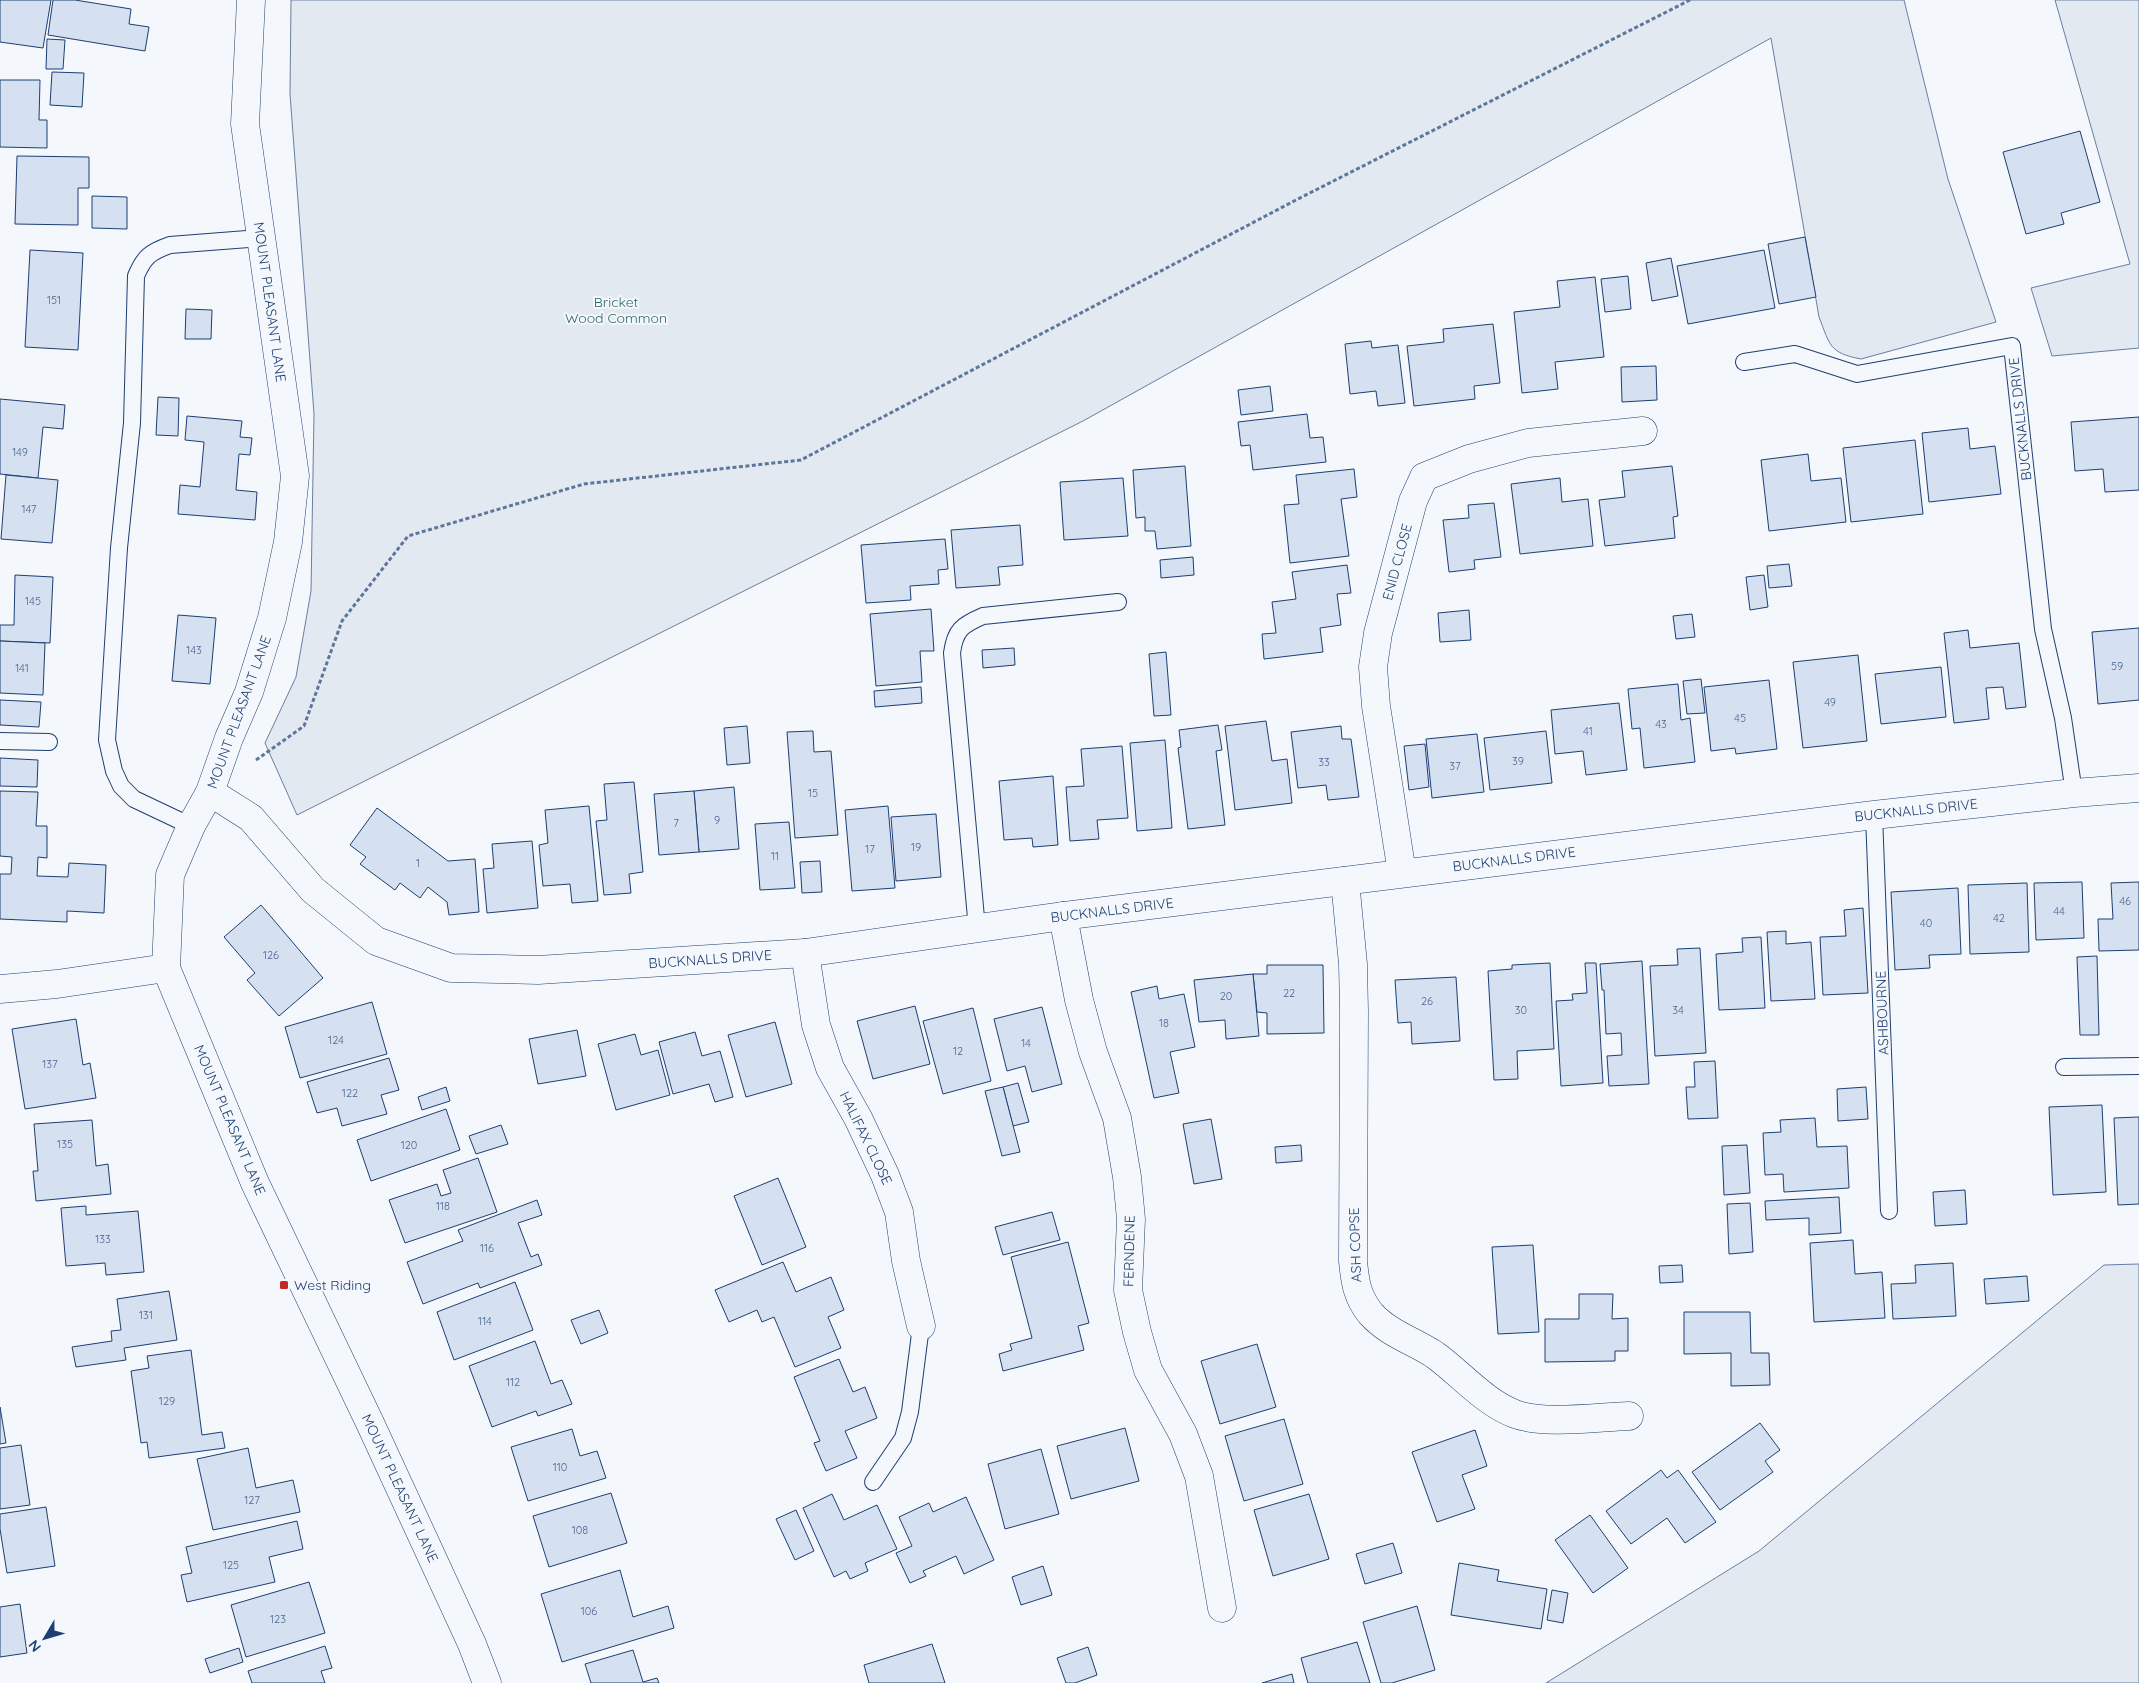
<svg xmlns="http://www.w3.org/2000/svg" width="2139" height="1683" viewBox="0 0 2139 1683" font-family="Quicksand,sans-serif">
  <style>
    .green { fill: #e3e9f0; stroke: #687fa3 }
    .building { fill: #d5e0f0; stroke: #1d3f73 }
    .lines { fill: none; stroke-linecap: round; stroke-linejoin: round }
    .lane-casing { stroke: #1d3f73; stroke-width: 18 }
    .street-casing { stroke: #1d3f73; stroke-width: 29 }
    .secondary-casing { stroke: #1d3f73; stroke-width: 29 }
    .path { stroke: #5e769c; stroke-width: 3; stroke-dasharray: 4 2.5; stroke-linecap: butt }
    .lane { stroke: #f4f7fb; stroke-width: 16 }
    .street { stroke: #f4f7fb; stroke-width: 28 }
    .secondary { stroke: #f4f7fb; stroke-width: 28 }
    .poi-dot { fill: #c62828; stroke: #f4f7fb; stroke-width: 2 }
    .labels { text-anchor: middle; stroke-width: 4; stroke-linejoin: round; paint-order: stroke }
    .number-label { font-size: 11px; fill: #4b6792 }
    .street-label { font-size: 14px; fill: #1d3f73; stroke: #f4f7fb }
    .park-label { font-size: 14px; fill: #2c6c60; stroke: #f4f7fb }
    .poi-label { font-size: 14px; fill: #1d3f73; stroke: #f4f7fb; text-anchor: start }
  </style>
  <rect width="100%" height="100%" fill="#f4f7fb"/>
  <g class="green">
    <path d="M291 0H1904L1948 179 1996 322 1861 359C1829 353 1830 345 1819 317L1771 38 1083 421 297 815 265 743 296 677 311 591 314 414 290 94Z"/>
    <polygon points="2055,0 2139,0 2139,348 2052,356 2031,288 2130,264"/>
    <polygon points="2139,1264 2139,1683 1546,1683 1759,1551 2104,1265"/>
  </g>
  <g class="building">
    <polygon points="0,0 51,0 43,48 0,42"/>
    <polygon points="53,0 75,0 131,9 129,24 149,27 145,51 48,35"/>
    <polygon points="47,39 65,40 63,69 46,69"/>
    <polygon points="52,72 84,73 82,107 50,105"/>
    <polygon points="0,80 40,80 39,120 47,120 47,148 0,147"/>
    <polygon points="2080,131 2100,202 2061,213 2064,224 2026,234 2003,152"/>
    <polygon points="17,156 89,157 89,188 78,188 78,225 15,224"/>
    <polygon points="92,196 127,197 127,229 92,228"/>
    <polygon points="1805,237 1816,297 1779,304 1768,244"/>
    <polygon points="30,250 83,253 78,350 25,347"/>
    <polygon points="1764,250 1775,308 1688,324 1677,266"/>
    <polygon points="1671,258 1678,296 1652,301 1646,263"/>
    <polygon points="1628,276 1631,309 1605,312 1601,279"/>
    <polygon points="1595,277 1604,357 1555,362 1558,389 1522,393 1514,312 1560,307 1557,281"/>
    <polygon points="186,309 212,310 211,339 185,339"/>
    <polygon points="1493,324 1500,383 1474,386 1475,399 1414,406 1407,346 1444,342 1443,329"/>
    <polygon points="1371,341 1372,348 1398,345 1405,403 1378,406 1376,391 1350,394 1345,344"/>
    <polygon points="1656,366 1657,400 1622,402 1621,367"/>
    <polygon points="1270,386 1273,411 1241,415 1238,390"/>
    <polygon points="158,397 179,398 178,436 156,435"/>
    <polygon points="0,399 65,405 63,429 43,427 38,478 0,474"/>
    <polygon points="1307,414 1310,438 1323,437 1326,462 1253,470 1250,445 1241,446 1238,422"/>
    <polygon points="187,416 242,421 240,437 252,438 250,455 239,454 236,490 257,492 255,520 178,514 180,485 200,487 204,442 185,440"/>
    <polygon points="2139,417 2139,490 2105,492 2103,469 2075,471 2071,422"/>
    <polygon points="1968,428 1970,449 1995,446 2001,494 1929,502 1922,433"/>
    <polygon points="1915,440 1923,514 1851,522 1843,448"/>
    <polygon points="1808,454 1811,481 1841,478 1846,522 1769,531 1761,460"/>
    <polygon points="1185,466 1191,546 1157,549 1155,531 1145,531 1145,517 1136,518 1133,470"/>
    <polygon points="1672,466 1678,516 1673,517 1675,538 1605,546 1599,500 1625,497 1622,471"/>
    <polygon points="1354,469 1357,497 1341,499 1349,556 1290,563 1284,505 1299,504 1296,475"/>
    <polygon points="6,475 58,480 52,543 1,539"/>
    <polygon points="1123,478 1128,536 1064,540 1060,482"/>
    <polygon points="1560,478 1562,502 1588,499 1593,546 1520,554 1511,484"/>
    <polygon points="1494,503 1501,557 1474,560 1475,569 1449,572 1443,520 1469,518 1468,505"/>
    <polygon points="1020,525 1023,565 998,567 1000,585 956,588 951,530"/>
    <polygon points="945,539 948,569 938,570 939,584 910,586 911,600 866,603 861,545"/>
    <polygon points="1193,557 1194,575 1161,578 1160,560"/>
    <polygon points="1789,564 1792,586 1769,588 1767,566"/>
    <polygon points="1347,565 1351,593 1337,594 1341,625 1320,628 1323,652 1264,659 1262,634 1276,633 1272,602 1296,599 1292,572"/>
    <polygon points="15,575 53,577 50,643 0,641 0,625 14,625"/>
    <polygon points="1764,575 1768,607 1750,610 1746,577"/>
    <polygon points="931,609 934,651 920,651 922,682 876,686 870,614"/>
    <polygon points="1469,610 1471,640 1440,642 1438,613"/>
    <polygon points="1692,614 1695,637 1676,639 1673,616"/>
    <polygon points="178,615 216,618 210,684 172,681"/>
    <polygon points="2139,628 2139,700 2098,704 2092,632"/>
    <polygon points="1968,630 1970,648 2019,643 2026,707 2006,709 2003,687 1986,688 1989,719 1954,723 1944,633"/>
    <polygon points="0,641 45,643 43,695 0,693"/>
    <polygon points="1014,648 1015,665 983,668 982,650"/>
    <polygon points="1166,652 1171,715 1154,716 1149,654"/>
    <polygon points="1858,655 1867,741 1803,748 1793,662"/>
    <polygon points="1941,667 1946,717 1881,724 1875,674"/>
    <polygon points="1701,679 1705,713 1687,714 1683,681"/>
    <polygon points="1769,680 1777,749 1736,754 1735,748 1711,751 1704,687"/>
    <polygon points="1678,684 1681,720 1690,718 1695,762 1644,768 1640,728 1632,729 1628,689"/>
    <polygon points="921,687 922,703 875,707 874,691"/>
    <polygon points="0,700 41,702 39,727 0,725"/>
    <polygon points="1619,703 1627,770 1586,775 1583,751 1555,754 1551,710"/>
    <polygon points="1266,721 1272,761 1287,759 1292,803 1235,810 1225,726"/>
    <polygon points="1218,725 1222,750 1216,751 1225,825 1188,829 1178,748 1181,747 1179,730"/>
    <polygon points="747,726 750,763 727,765 724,728"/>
    <polygon points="1341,726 1342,739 1351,739 1359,797 1328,800 1326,785 1298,788 1291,732"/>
    <polygon points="813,731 814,752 831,751 838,835 795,838 787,732"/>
    <polygon points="1546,731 1552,783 1490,790 1484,738"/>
    <polygon points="1477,734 1484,792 1432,798 1426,739"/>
    <polygon points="1165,740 1172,828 1137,831 1130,743"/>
    <polygon points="1425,744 1429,787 1409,790 1404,746"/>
    <polygon points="1122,746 1128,818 1097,820 1099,839 1070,841 1066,787 1084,786 1081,749"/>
    <polygon points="0,758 38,760 37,787 0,786"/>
    <polygon points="1053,776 1058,845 1033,847 1032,838 1004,840 999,781"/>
    <polygon points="634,782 643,872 629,874 631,893 604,895 596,821 607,820 604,784"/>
    <polygon points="734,787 739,849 699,852 694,791"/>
    <polygon points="0,791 38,792 36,826 47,826 47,858 38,857 37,876 68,877 69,863 106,865 104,913 67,911 67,922 0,919 0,874 11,874 12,857 0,856"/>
    <polygon points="694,791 699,852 659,855 654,794"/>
    <polygon points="589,806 598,901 572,903 570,884 543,886 539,845 548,843 545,810"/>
    <polygon points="888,806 895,888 852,891 845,810"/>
    <polygon points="377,808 448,861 475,859 479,912 449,915 447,902 428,887 420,898 400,883 395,890 360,864 366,857 350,845"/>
    <polygon points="936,814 941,877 896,881 891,817"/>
    <polygon points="789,822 795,888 760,890 755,824"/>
    <polygon points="532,841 538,908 487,913 483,869 494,868 492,844"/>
    <polygon points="820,861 822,892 802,893 800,862"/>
    <polygon points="2082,882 2084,938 2036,940 2034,883"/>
    <polygon points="2139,882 2139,950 2099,951 2098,919 2113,919 2111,883"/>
    <polygon points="2027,883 2029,952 1970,954 1968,885"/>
    <polygon points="1958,888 1961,954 1929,955 1930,968 1895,970 1891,892"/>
    <polygon points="261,905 323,978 279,1016 247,980 255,973 224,937"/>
    <polygon points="1863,908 1868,993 1823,995 1820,937 1846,936 1844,910"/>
    <polygon points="1786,931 1786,944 1811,942 1815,999 1771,1001 1767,932"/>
    <polygon points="1761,937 1765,1008 1719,1010 1716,954 1743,952 1742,938"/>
    <polygon points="1700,948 1706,1053 1655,1056 1650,966 1678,965 1677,949"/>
    <polygon points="2097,956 2099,1035 2080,1035 2077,957"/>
    <polygon points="1642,961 1649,1084 1609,1086 1607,1056 1622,1055 1621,1033 1606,1034 1604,990 1602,990 1600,964"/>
    <polygon points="1550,963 1554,1049 1517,1051 1518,1079 1494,1080 1488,971 1512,969 1512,965"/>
    <polygon points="1585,963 1596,963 1603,1083 1561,1086 1556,1001 1573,1000 1572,994 1587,993"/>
    <polygon points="1267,965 1323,965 1324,1033 1267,1034 1267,1013 1257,1012 1253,974 1267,974"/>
    <polygon points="1253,974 1259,1036 1226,1039 1225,1020 1199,1022 1194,980"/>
    <polygon points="1456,977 1460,1041 1412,1044 1411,1022 1398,1023 1395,980"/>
    <polygon points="1157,986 1159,999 1184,994 1195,1047 1170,1052 1179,1093 1154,1098 1131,992"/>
    <polygon points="372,1002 387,1054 300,1078 285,1027"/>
    <polygon points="915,1006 930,1064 873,1079 857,1021"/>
    <polygon points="1042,1007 1062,1084 1032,1092 1025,1066 1007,1071 994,1019"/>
    <polygon points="973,1008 991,1081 943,1094 923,1021"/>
    <polygon points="76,1019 83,1065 90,1063 96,1098 25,1109 12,1029"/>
    <polygon points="775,1022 792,1084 746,1097 728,1035"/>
    <polygon points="577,1030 586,1076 538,1084 529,1039"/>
    <polygon points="695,1032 702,1056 720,1051 733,1097 715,1102 709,1084 673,1094 659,1042"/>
    <polygon points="635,1034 641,1055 658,1050 670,1095 616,1110 598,1044"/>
    <polygon points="389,1058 399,1090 381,1095 387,1114 342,1126 337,1108 317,1113 307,1082"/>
    <polygon points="1715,1061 1718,1118 1688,1119 1686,1087 1695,1087 1694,1062"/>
    <polygon points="1018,1083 1029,1122 1013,1126 1003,1087"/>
    <polygon points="446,1087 450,1101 422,1110 418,1097"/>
    <polygon points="1003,1087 1020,1152 1002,1156 985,1091"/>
    <polygon points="1866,1087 1868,1119 1838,1121 1837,1089"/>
    <polygon points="2102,1105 2106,1192 2053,1195 2049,1107"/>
    <polygon points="446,1109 460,1150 371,1181 357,1140"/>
    <polygon points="2139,1117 2139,1204 2118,1205 2114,1118"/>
    <polygon points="1815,1118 1817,1147 1847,1146 1849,1188 1784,1192 1783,1174 1765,1175 1763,1133 1781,1132 1780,1120"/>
    <polygon points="1211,1119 1222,1179 1194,1184 1183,1124"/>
    <polygon points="92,1120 96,1166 108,1164 111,1194 36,1201 33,1171 38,1171 34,1124"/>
    <polygon points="501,1125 508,1144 476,1154 469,1136"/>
    <polygon points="1301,1145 1302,1161 1276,1163 1275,1147"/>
    <polygon points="1747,1145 1750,1193 1724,1195 1722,1146"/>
    <polygon points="478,1158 497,1212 405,1243 389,1200 437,1184 441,1196 451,1193 443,1170"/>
    <polygon points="778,1178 806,1247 762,1265 734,1196"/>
    <polygon points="1965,1190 1967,1224 1935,1226 1933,1192"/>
    <polygon points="1839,1197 1841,1233 1809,1235 1809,1218 1766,1220 1765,1201"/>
    <polygon points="537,1200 542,1215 518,1223 531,1257 538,1254 542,1265 480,1288 478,1283 423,1304 407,1262 463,1241 458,1230"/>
    <polygon points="1750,1203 1753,1252 1729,1254 1727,1204"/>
    <polygon points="86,1206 86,1215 138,1211 144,1272 106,1275 105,1263 66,1266 61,1208"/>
    <polygon points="1052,1212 1060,1240 1003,1255 995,1227"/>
    <polygon points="1853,1240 1855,1274 1882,1272 1885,1318 1814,1322 1810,1243"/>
    <polygon points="1068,1242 1089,1323 1078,1326 1084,1350 1003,1371 999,1354 1012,1350 1010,1344 1032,1338 1011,1257"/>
    <polygon points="1533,1245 1539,1332 1498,1334 1492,1247"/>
    <polygon points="783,1262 796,1292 831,1277 844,1310 828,1317 841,1348 795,1367 774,1317 762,1322 757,1310 729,1322 715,1290"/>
    <polygon points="1953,1263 1956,1316 1893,1319 1891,1284 1916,1283 1915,1265"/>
    <polygon points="1682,1265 1683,1282 1660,1283 1659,1266"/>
    <polygon points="2027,1276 2029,1301 1986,1304 1984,1279"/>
    <polygon points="515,1282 533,1330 454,1360 437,1312"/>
    <polygon points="169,1291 177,1340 124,1348 126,1360 76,1367 72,1347 112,1341 111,1331 121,1330 117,1299"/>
    <polygon points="1579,1294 1613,1294 1612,1319 1628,1318 1628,1351 1615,1351 1615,1361 1545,1362 1545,1319 1579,1319"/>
    <polygon points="599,1310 608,1333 581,1344 571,1320"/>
    <polygon points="1684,1312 1750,1312 1751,1353 1769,1353 1770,1385 1731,1386 1731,1353 1684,1354"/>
    <polygon points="535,1341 551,1384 562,1380 572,1404 538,1416 536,1411 492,1427 469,1366"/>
    <polygon points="1257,1344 1276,1407 1220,1424 1201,1361"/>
    <polygon points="191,1350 202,1435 222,1432 225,1448 149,1458 147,1442 141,1443 131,1371 149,1368 147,1356"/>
    <polygon points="839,1359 853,1392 865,1387 877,1418 845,1431 857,1458 826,1471 814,1443 820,1441 794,1377"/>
    <polygon points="0,1407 6,1443 0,1444"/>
    <polygon points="1284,1419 1303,1484 1244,1501 1225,1436"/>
    <polygon points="1760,1423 1780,1450 1765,1461 1773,1472 1720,1510 1692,1472"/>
    <polygon points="1125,1428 1139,1481 1071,1499 1057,1446"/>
    <polygon points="572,1429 580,1456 597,1451 606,1478 528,1501 511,1447"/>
    <polygon points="1475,1430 1487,1466 1462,1475 1475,1509 1437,1522 1412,1452"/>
    <polygon points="21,1445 30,1505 0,1509 0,1448"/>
    <polygon points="248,1448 256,1488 293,1480 300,1512 213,1530 197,1459"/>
    <polygon points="1041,1449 1059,1514 1005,1529 988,1464"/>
    <polygon points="1661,1470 1667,1478 1678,1470 1716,1522 1685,1543 1667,1518 1631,1544 1606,1511"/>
    <polygon points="611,1493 627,1543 549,1567 533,1516"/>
    <polygon points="832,1494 844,1520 877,1505 897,1549 865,1563 868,1571 850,1579 846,1571 834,1577 803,1508"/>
    <polygon points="1309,1494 1329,1559 1273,1576 1254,1510"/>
    <polygon points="966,1497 994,1560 964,1574 956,1556 923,1571 926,1576 910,1583 896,1553 912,1546 899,1517 929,1503 933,1512"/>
    <polygon points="46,1507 55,1566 7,1573 0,1529 0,1514"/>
    <polygon points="796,1510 814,1551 795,1560 776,1519"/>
    <polygon points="1590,1515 1628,1568 1593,1593 1555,1540"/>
    <polygon points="297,1521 303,1549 269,1557 275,1582 187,1602 181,1575 192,1573 186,1547"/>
    <polygon points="1393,1543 1402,1573 1365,1584 1356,1554"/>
    <polygon points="1459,1563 1499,1570 1497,1581 1547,1589 1541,1629 1451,1615"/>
    <polygon points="1043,1566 1052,1595 1021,1605 1012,1577"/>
    <polygon points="620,1570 633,1617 668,1606 674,1628 562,1662 541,1594"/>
    <polygon points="309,1582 325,1633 246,1657 231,1605"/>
    <polygon points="1552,1590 1568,1593 1563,1623 1547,1620"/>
    <polygon points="20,1604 27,1653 0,1657 0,1607"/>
    <polygon points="1417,1606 1435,1670 1392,1683 1381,1683 1363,1622"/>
    <polygon points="1357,1642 1370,1683 1308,1683 1301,1658"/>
    <polygon points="932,1644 945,1683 869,1683 864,1665"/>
    <polygon points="325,1646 332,1668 321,1671 325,1683 252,1683 248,1671"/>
    <polygon points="1088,1647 1097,1675 1075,1683 1066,1683 1057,1658"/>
    <polygon points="239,1648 243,1662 210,1673 205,1659"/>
    <polygon points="633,1650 643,1682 657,1678 659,1683 591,1683 585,1664"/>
    <polygon points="1292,1674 1294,1683 1262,1683"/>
  </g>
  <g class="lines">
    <defs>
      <g id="lane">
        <polyline points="1744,362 1795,354 1857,374 2012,346 2043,629 2063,718 2074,793"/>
        <polyline points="0,741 49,742"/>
        <polyline points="1874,815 1889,1211"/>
        <path d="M191 826 134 799 121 786 114 771 107 740 119 548 132 423 136 276C144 257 150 252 170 245L261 238"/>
        <path d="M977 929 952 653C955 630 962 625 983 616L1118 602"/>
        <polyline points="2064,1067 2139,1066"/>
        <polyline points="873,1482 903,1438 910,1412 921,1326"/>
      </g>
      <g id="street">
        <polyline points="210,792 251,818 313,890 376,941 451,968 538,970 805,953 1063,916 1874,815 2074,793 2139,788"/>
        <polyline points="1402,873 1376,706 1373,667 1378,633 1413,501 1424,477 1469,459 1528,443 1643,431"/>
        <path d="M1345 881 1353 964 1354 1011 1353 1261C1355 1282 1357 1297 1371 1314 1389 1334 1414 1341 1435 1355 1461 1374 1484 1402 1515 1414 1544 1425 1598 1417 1629 1416"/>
        <polyline points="1063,916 1079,1000 1093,1052 1117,1118 1127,1177 1131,1219 1128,1290 1137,1332 1148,1370 1183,1434 1199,1476 1222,1608"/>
        <polyline points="805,953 816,1025 830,1068 858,1118 885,1175 899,1212 906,1261 921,1326"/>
      </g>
      <g id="secondary">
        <polyline points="251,0 245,124 295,476 288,542 272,618 249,692 229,738 210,792 191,826 170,875 166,968 255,1183 370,1423 472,1644 487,1683"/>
        <polyline points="0,989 57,984 166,968"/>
      </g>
    </defs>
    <use href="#lane" class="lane-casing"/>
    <use href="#street" class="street-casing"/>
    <use href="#secondary" class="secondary-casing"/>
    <polyline class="path" points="256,760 304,726 342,621 408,536 584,484 801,460 1296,200 1690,0"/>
    <use href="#lane" class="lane"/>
    <use href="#street" class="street"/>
    <use href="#secondary" class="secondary"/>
  </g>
  <rect class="poi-dot" x="279" y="1280" width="10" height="10" rx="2.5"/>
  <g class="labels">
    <g class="number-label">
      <text x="54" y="304">151</text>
      <text x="20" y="456">149</text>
      <text x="29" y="513">147</text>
      <text x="33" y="605">145</text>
      <text x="194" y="654">143</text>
      <text x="2117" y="670">59</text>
      <text x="22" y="672">141</text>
      <text x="1830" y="706">49</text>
      <text x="1740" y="722">45</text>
      <text x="1661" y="728">43</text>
      <text x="1588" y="735">41</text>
      <text x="1518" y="765">39</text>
      <text x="1324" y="766">33</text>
      <text x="1455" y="770">37</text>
      <text x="813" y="797">15</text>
      <text x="717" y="824">9</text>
      <text x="676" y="827">7</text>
      <text x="916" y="851">19</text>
      <text x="870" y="853">17</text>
      <text x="775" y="860">11</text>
      <text x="418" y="867">1</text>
      <text x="2125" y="905">46</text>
      <text x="2059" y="915">44</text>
      <text x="1999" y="922">42</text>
      <text x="1926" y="927">40</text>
      <text x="271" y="959">126</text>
      <text x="1289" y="997">22</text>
      <text x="1226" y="1000">20</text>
      <text x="1427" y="1005">26</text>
      <text x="1521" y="1014">30</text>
      <text x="1678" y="1014">34</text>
      <text x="1164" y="1027">18</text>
      <text x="336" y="1044">124</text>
      <text x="1026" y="1047">14</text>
      <text x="958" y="1055">12</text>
      <text x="50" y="1068">137</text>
      <text x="350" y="1097">122</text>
      <text x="65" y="1148">135</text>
      <text x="409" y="1149">120</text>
      <text x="443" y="1210">118</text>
      <text x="103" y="1243">133</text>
      <text x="487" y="1252">116</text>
      <text x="146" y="1319">131</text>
      <text x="485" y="1325">114</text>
      <text x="513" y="1386">112</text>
      <text x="167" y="1405">129</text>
      <text x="560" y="1471">110</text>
      <text x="252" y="1504">127</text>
      <text x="580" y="1534">108</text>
      <text x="231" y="1569">125</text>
      <text x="589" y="1615">106</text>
      <text x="278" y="1623">123</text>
    </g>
    <g class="street-label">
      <text transform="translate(270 302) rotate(82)" y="5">MOUNT PLEASANT LANE</text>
      <text transform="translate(2020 419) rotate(-96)" y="5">BUCKNALLS DRIVE</text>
      <text transform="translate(1397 562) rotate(-75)" y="5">ENID CLOSE</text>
      <text transform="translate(239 712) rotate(-70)" y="5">MOUNT PLEASANT LANE</text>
      <text transform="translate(1916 810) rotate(-6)" y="5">BUCKNALLS DRIVE</text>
      <text transform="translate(1514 859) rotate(-7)" y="5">BUCKNALLS DRIVE</text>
      <text transform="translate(1112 910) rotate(-7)" y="5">BUCKNALLS DRIVE</text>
      <text transform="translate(710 959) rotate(-4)" y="5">BUCKNALLS DRIVE</text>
      <text transform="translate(1882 1013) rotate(-92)" y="5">ASHBOURNE</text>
      <text transform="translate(230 1120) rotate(67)" y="5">MOUNT PLEASANT LANE</text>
      <text transform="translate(866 1138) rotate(64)" y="5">HALIFAX CLOSE</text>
      <text transform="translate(1355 1245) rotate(-92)" y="5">ASH COPSE</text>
      <text transform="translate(1129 1251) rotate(-89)" y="5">FERNDENE</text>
      <text transform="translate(400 1488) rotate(65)" y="5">MOUNT PLEASANT LANE</text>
    </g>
    <g class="park-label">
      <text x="616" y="307">Bricket<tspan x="616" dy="16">Wood Common</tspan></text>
    </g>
    <g class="poi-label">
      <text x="294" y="1290">West Riding</text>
    </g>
  </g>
  <g transform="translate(45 1638) rotate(232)" stroke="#f4f7fb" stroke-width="4" paint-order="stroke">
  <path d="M0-4L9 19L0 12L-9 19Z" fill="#1d3f73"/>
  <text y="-8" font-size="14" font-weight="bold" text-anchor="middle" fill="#1d3f73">N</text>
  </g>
</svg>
